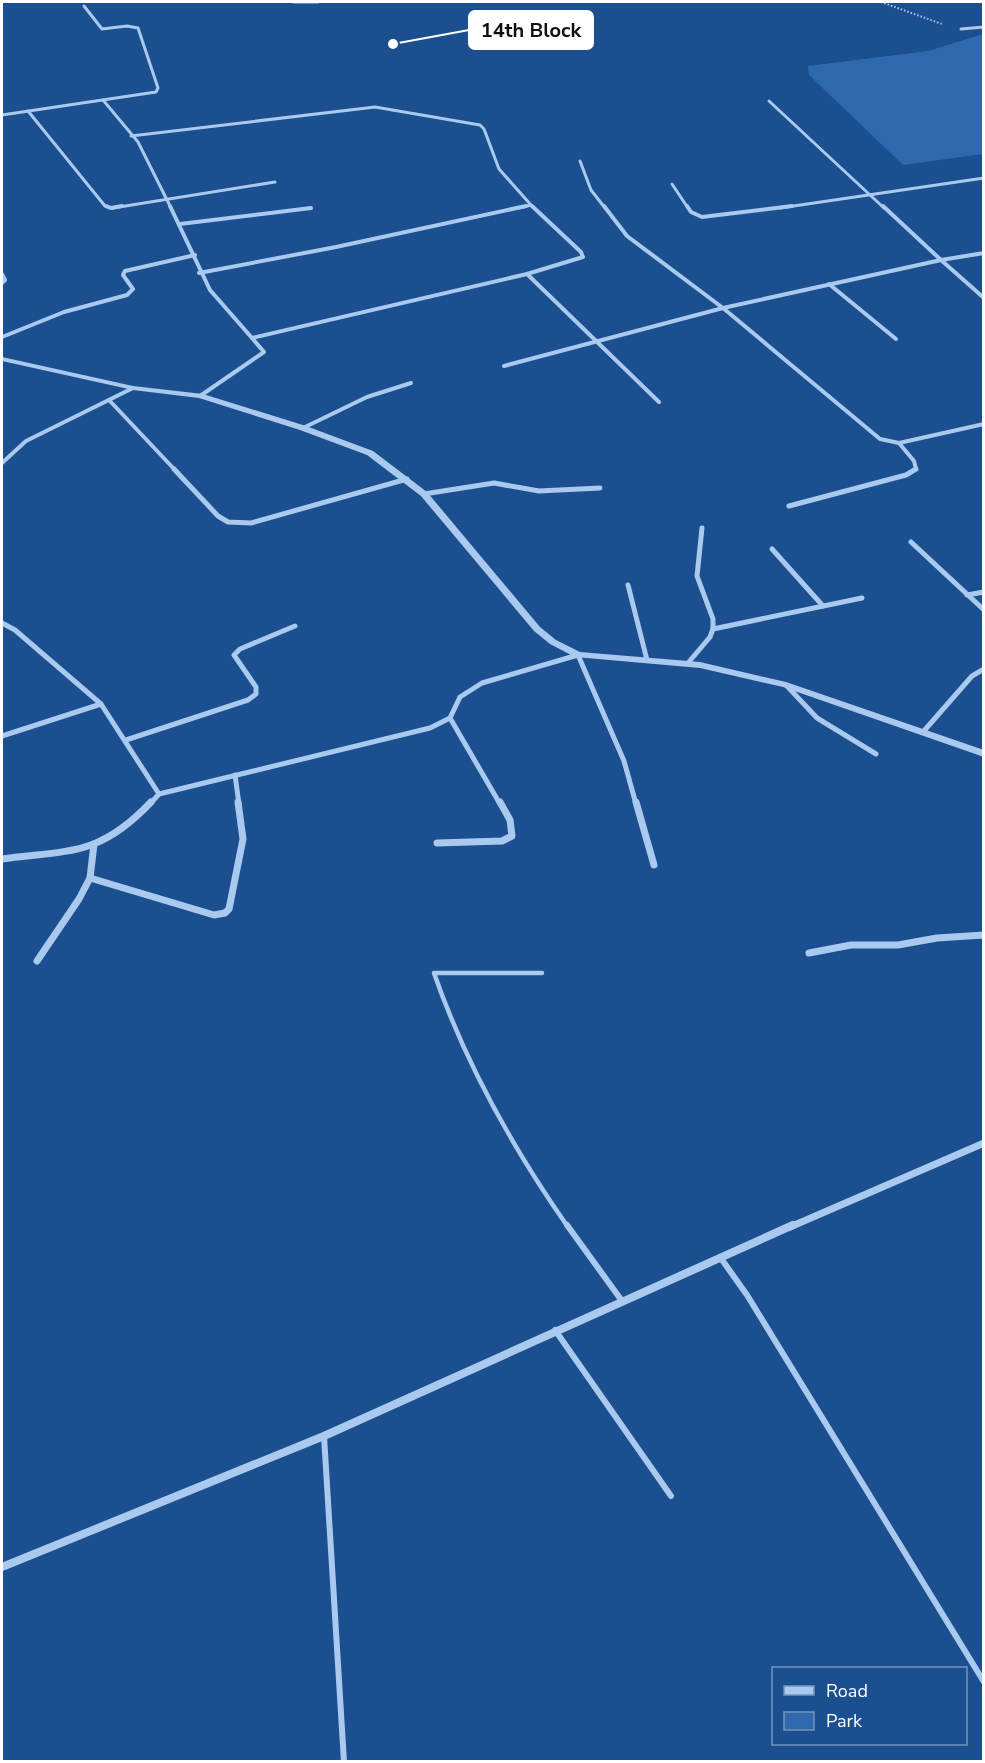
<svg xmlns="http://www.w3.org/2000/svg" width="985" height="1763" viewBox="0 0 985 1763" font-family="'Nunito Sans',sans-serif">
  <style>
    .green { fill: #2e69ad }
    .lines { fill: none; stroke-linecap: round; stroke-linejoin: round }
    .path { stroke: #a9c9ee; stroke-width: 2; stroke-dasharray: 1.5 2; stroke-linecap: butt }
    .service-far1 { stroke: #a9c9ee; stroke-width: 4.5 }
    .service { stroke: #a9c9ee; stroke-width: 6 }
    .minor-far4 { stroke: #a9c9ee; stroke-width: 3 }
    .minor-far3 { stroke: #a9c9ee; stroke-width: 4 }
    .minor-far2 { stroke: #a9c9ee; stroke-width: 5 }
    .minor-far1 { stroke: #a9c9ee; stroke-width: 7 }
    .minor { stroke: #a9c9ee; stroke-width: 8 }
    .tertiary { fill: #a9c9ee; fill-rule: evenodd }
    .leader { fill: none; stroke: #fff; stroke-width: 2 }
    .callout-dot { fill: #fff; stroke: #1b4f8f; stroke-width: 2 }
    .callout { fill: #fff; stroke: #fff; stroke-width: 2 }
    .callout-label { font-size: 20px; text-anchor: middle; font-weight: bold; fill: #111 }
  </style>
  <rect width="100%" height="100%" fill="#1b4f8f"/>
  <polygon class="green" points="983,34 983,154 903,165 809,75 808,66 928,51"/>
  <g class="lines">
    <polyline class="path" points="881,2 942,24"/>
    <path class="service-far1" d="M542 973H434C466 1065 512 1147 568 1227"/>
    <g class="service">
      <polyline points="567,1225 622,1301"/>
      <polyline points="720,1257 747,1295 984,1682"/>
      <polyline points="555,1330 671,1496"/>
      <polyline points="324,1436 344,1762"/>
    </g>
    <g class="minor-far4">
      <polyline points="294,2 318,2"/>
      <polyline points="961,29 984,27"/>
      <polyline points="103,100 138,142 171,208"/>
      <polyline points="769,101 884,208"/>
      <polyline points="28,111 105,206 110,208"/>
      <polyline points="2,115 156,92 158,88 138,28 127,26 102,29 84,6"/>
      <polyline points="131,136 375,107 480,125 484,129 499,169 531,205"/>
      <polyline points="580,161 591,190 605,208"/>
      <polyline points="672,184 688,208"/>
      <polyline points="113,208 275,182"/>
      <polyline points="519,208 531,205 534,208"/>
      <polyline points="780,208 984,178"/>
    </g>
    <g class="minor-far3">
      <polyline points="106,206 111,208 122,206"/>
      <polyline points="170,206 210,290 252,338"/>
      <polyline points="604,206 627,236 723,308 880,439 899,443 984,424"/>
      <polyline points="687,206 691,212 702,217 792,206"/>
      <polyline points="180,224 311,208"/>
      <polyline points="941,260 984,298"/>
      <polyline points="941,260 984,253"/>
      <polyline points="199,273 336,247 526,206"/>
      <polyline points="2,274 5,280 2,283"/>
      <polyline points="527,274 583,257 581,252 532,206"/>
      <polyline points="829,284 896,339"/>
      <polyline points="2,337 64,312 127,295 133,289 123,275 125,271 195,255"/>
      <polyline points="504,366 723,308 941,260 883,206"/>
      <polyline points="200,396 264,352 252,338 527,274 659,402"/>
      <polyline points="109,400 175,470"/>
      <polyline points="303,428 367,397 411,383"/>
      <polyline points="899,443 914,461 916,469 914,470"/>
      <polyline points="2,463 26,441 133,388"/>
    </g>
    <g class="minor-far2">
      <polyline points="174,469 218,516 228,522 251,523 407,479"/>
      <polyline points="424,494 494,483 539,491 600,488"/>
      <polyline points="789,506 906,475 916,469"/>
      <polyline points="911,542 984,610"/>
      <polyline points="772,549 823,606"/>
      <polyline points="628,585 647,660"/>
      <polyline points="967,595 984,592"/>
      <polyline points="2,623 15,630 101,704 159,794"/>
      <polyline points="713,629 862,598"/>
      <polyline points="688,663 710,637 713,629 713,619 697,576 702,528"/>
      <polyline points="786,685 817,718 876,754"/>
      <polyline points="450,718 500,804"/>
      <polyline points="923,732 972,676 984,669"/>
      <polyline points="2,736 101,704"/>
      <polyline points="126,740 248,700 256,694 256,687 234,655 240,649 295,626"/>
      <polyline points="235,775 239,804"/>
      <polyline points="150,804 159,794 430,728 450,718 460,697 482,683 578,655 624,761 636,804"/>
    </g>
    <g class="minor-far1">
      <polyline points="636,802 654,865"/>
      <polyline points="437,843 502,841 512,836 510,820 500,802"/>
      <path d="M2 859C71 850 100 856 151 802"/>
      <polyline points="90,878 214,915 225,913 229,909 243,839 238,802"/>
      <polyline points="809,953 851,945 898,945 937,938 984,935"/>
      <polyline points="37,961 79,899 90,878 94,844"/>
      <polyline points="790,1227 984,1143"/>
    </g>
    <polyline class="minor" points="2,1567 324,1436 793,1225"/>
    <polygon class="tertiary" points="2,357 133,386 203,394 306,426 373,451 427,492 540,627 556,640 580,652 700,662 786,682 984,750 984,757 783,687 700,668 575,657 550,644 534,631 421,496 367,455 300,430 199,398 133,390 2,361"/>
  </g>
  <path class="leader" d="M393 44L469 30"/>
  <circle class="callout-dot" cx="393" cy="44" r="6"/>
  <rect class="callout" x="469" y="11" width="124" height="38" rx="6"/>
  <g class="callout-label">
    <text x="531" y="37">14th Block</text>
  </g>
  <rect width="985" height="1763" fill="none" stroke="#ffffff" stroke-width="6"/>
  <rect x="772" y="1667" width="195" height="78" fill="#1b4f8f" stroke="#7695bc" stroke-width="1.5"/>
  <rect x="784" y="1686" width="30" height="9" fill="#a9c9ee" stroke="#7695bc" stroke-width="1.5"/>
  <text x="826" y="1697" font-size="18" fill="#ffffff">Road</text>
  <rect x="784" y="1712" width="30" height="18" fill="#2e69ad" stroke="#7695bc" stroke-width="1.5"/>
  <text x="826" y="1727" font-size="18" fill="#ffffff">Park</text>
</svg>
